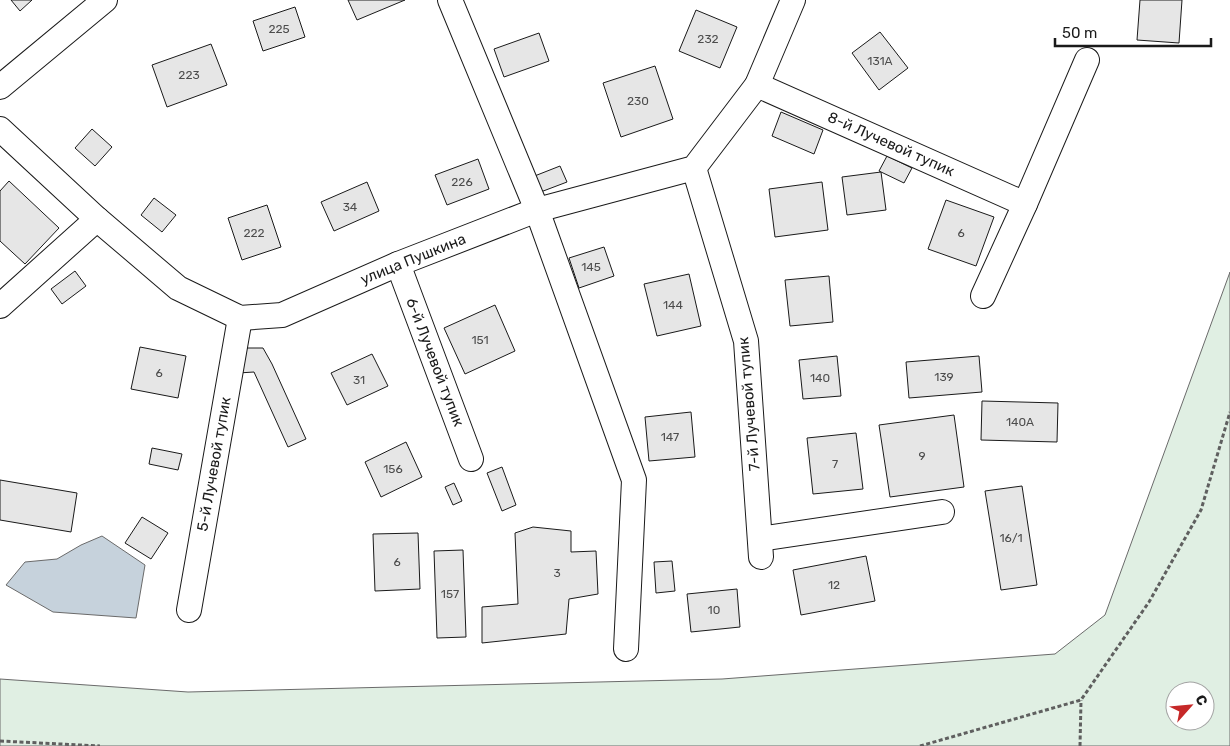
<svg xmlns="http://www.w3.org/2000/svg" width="1230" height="746" viewBox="0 0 1230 746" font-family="Rubik,sans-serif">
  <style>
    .green { fill: #e0efe3; stroke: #6a6a6a; fill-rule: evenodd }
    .water { fill: #c6d2dc; stroke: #6a6a6a }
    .building { fill: #e6e6e6; stroke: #1a1a1a }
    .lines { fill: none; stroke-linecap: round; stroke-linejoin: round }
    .minor-casing { stroke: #1a1a1a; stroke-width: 26 }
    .path { stroke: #5f5f5f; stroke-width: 3; stroke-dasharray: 4 2.5; stroke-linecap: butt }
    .minor { stroke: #fff; stroke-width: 24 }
    .labels { text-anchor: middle; stroke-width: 4; stroke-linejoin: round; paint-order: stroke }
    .number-label { font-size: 12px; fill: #4d4d4d }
    .street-label { font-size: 15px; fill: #1a1a1a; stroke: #fff }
  </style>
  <rect width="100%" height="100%" fill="#fff"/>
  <path class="green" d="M1230 272V746H0V679L188 692 722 679 1055 654 1105 615ZM1175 691H1205V721H1175Z"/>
  <polygon class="water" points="102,536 145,565 136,618 53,612 6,585 25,562 57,559 81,545"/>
  <g class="building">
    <polygon points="11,0 32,0 20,11"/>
    <polygon points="348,0 405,0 357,20"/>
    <polygon points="1140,0 1182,0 1179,43 1137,40"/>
    <polygon points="295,7 305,37 263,51 253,21"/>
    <polygon points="696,10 737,27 720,68 679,51"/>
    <polygon points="880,32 908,68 879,90 852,53"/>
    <polygon points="539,33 549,61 504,77 494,49"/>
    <polygon points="211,44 227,85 167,107 152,65"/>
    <polygon points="655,66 673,119 621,137 603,83"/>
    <polygon points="781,112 823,130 814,154 772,136"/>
    <polygon points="92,129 112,147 95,166 75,148"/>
    <polygon points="887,156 912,168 904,183 879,171"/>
    <polygon points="478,159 489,189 447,205 435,175"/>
    <polygon points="560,166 567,182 538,193 532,177"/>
    <polygon points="881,172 886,210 847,215 842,177"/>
    <polygon points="9,181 59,228 25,264 0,241 0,191"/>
    <polygon points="367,182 379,211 334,231 321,202"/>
    <polygon points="822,182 828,230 775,237 769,189"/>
    <polygon points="154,198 176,215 162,232 141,215"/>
    <polygon points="946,200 994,217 976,266 928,249"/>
    <polygon points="267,205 281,247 242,260 228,218"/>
    <polygon points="604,247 614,276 579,288 569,258"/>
    <polygon points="75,271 86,286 62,304 51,289"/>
    <polygon points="689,274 701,326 657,336 644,284"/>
    <polygon points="829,276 833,322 790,326 785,280"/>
    <polygon points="495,305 515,351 465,374 444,328"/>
    <polygon points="140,347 186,356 178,398 131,389"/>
    <polygon points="239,348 263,348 272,364 306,439 288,447 254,372 238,373"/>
    <polygon points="372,354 388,386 347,405 331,373"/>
    <polygon points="837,356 841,396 803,399 799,360"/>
    <polygon points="979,356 982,392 909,398 906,362"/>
    <polygon points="982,401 1058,403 1057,442 981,440"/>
    <polygon points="691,412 695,457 649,461 645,417"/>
    <polygon points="954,415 964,487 890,497 879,425"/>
    <polygon points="856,433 863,489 813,494 807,438"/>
    <polygon points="406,442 422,477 381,497 365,462"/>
    <polygon points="152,448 182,454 178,470 149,464"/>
    <polygon points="502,467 516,505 502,511 487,473"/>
    <polygon points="0,480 77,493 71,532 0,520"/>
    <polygon points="454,483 462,501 453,505 445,487"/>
    <polygon points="1022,486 1037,585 1001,590 985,491"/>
    <polygon points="142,517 168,533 151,559 125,543"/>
    <polygon points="533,527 571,531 571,552 596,551 598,594 569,599 566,634 482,643 482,607 518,604 515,533"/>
    <polygon points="418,533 420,589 375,591 373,534"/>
    <polygon points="463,550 466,637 437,638 434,551"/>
    <polygon points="866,556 875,601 801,615 793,570"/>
    <polygon points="672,561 675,591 656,593 654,562"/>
    <polygon points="737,589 740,627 691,632 687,594"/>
  </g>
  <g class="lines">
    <defs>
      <g id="minor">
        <polyline points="450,0 537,210 634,480 626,649"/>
        <polyline points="757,85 1025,204"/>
        <polyline points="0,87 105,0"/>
        <polyline points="0,129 97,219 178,288 240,318 282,315 398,264 537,210 694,168 757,85 793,0"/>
        <polyline points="694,168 746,341 761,557"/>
        <polyline points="398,264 471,459"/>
        <polyline points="983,296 1025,204 1087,60"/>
        <polyline points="0,306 97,219"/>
        <polyline points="760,539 942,512"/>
        <polyline points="189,610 240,318"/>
      </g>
    </defs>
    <use href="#minor" class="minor-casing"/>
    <g class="path">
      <polyline points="0,741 100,746"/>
      <polyline points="920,746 1081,700 1149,602 1201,510 1230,412"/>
      <polyline points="1080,746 1081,700"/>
    </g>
    <use href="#minor" class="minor"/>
  </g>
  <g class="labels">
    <g class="number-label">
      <text x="279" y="33">225</text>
      <text x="708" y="43">232</text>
      <text x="880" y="65">131А</text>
      <text x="189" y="79">223</text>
      <text x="638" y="105">230</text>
      <text x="462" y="186">226</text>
      <text x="350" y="211">34</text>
      <text x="254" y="237">222</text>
      <text x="961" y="237">6</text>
      <text x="591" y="271">145</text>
      <text x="673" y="309">144</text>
      <text x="480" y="344">151</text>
      <text x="159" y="377">6</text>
      <text x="944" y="381">139</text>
      <text x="820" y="382">140</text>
      <text x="359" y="384">31</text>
      <text x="1020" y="426">140А</text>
      <text x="670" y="441">147</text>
      <text x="922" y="460">9</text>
      <text x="835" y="468">7</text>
      <text x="393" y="473">156</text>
      <text x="1011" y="542">16/1</text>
      <text x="397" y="566">6</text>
      <text x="557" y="577">3</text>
      <text x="834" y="589">12</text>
      <text x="450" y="598">157</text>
      <text x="714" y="614">10</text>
    </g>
    <g class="street-label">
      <text transform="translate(891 144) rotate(24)" y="5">8-й Лучевой тупик</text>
      <text transform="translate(413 259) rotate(-22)" y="5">улица Пушкина</text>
      <text transform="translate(435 362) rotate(69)" y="5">6-й Лучевой тупик</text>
      <text transform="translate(749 404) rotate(-95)" y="5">7-й Лучевой тупик</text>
      <text transform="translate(214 464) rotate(-80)" y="5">5-й Лучевой тупик</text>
    </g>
  </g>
  <g transform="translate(1190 706) rotate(63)"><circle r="24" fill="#ffffff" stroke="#a3a3a3"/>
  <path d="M0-4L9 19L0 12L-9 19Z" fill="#c62828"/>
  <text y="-8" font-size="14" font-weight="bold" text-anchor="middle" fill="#1a1a1a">С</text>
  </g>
  <path d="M1055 38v8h156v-8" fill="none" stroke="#1a1a1a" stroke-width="2.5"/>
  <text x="1062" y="38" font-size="15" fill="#1a1a1a" stroke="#ffffff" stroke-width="4" paint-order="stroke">50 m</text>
</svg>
